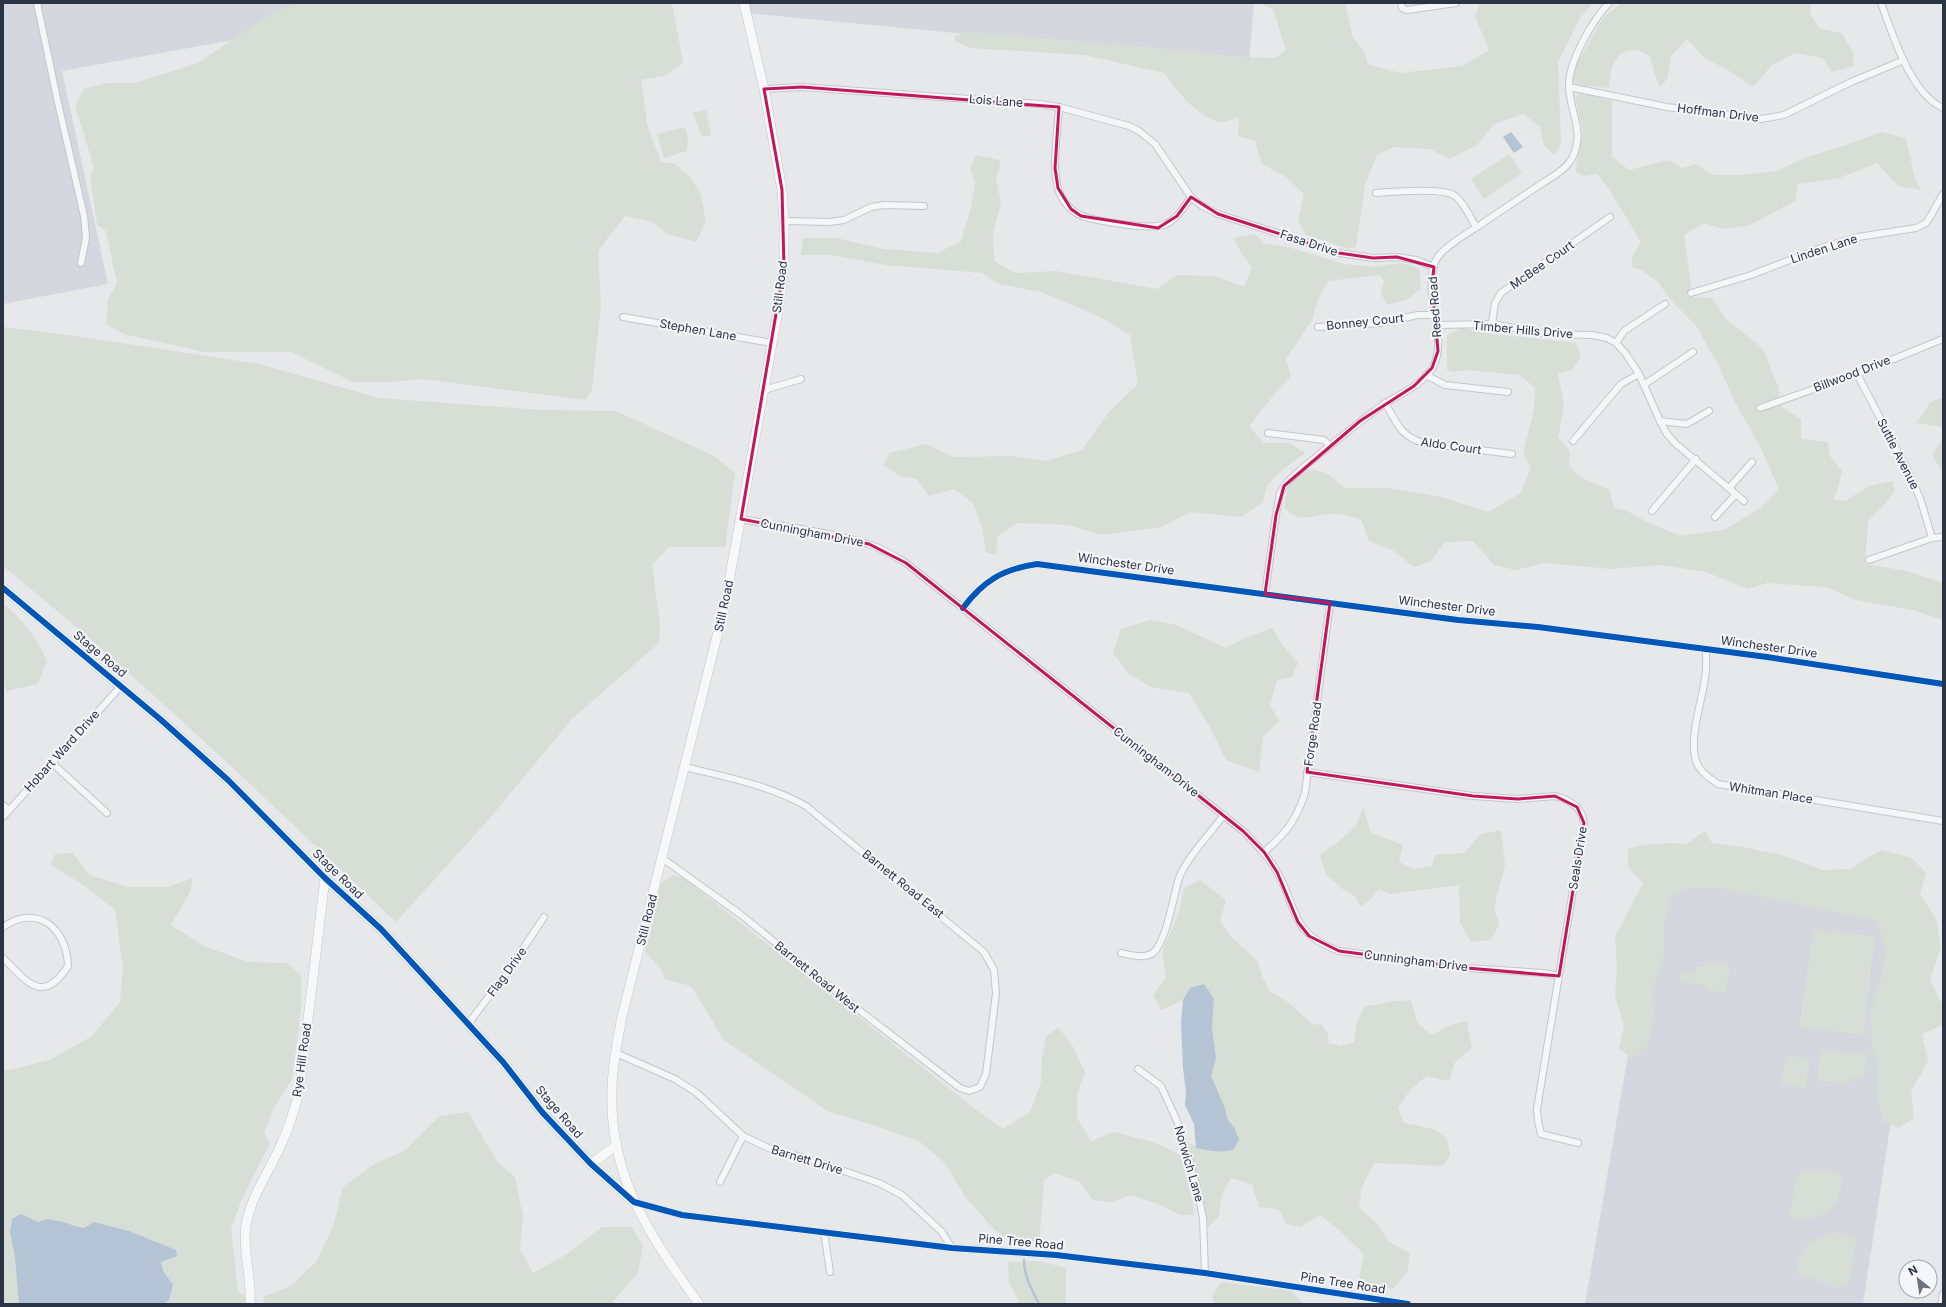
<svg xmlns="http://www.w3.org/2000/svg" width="1946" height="1307" viewBox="0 0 1946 1307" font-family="Inter,sans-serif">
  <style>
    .built { fill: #d4d7dd }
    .green { fill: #d6ded6 }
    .water { fill: #b4c4d5 }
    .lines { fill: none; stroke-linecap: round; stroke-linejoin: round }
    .stream { stroke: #b4c4d5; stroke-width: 2.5 }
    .street-casing { stroke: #c4c6c8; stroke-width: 8 }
    .secondary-casing { stroke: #c4c6c8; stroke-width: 10 }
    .street { stroke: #f5f6f7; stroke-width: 6 }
    .secondary { stroke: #f8f8f8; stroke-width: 9 }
    .cycleway-casing { stroke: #f4f6f9; stroke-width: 8 }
    .cycleway { stroke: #0057b8; stroke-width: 6 }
    .marked { fill: none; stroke: #c2185b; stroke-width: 3; stroke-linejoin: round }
    .labels { text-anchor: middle; stroke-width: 4; stroke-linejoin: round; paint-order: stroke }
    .street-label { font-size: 12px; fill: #2b3445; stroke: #f4f6f9 }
  </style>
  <rect width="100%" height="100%" fill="#e6e8ea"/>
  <g class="built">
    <polygon points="3,3 300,3 304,27 62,71 108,284 3,304"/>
    <polygon points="744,3 1254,3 1249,61 747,13"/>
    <polygon points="1660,870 1924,906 1863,1304 1585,1304"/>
  </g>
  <g class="green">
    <polygon points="298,3 672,3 683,63 664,76 641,80 647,124 661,162 675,164 689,176 700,192 706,221 696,242 667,234 652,222 625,216 598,251 601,305 597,343 592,390 585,400 423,379 391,382 353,382 291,352 204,352 124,334 106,324 108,300 117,283 106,231 97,224 90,177 94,167 75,106 84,89 107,83 135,83 198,63 271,13"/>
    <path d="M1262 3H1345L1353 38 1364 52 1368 64 1400 73 1463 66 1489 50 1475 16 1480 3H1593L1579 19 1558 62 1561 144 1554 155 1544 145 1540 127 1524 114 1494 124 1477 145 1449 159 1430 149 1394 147 1377 155 1365 185 1356 247 1349 249 1306 235 1298 220 1304 194 1286 177 1261 163 1255 141 1238 136 1239 117C1234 119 1226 122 1221 122 1200 120 1175 89 1164 73L1085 55 971 48 955 41V36L969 32 1151 47 1243 57 1275 58 1286 50 1273 9 1262 5Z"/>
    <path d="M1621 3H1811L1810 14 1820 29 1841 33 1853 51 1854 66 1832 72 1822 58 1795 53 1772 65 1753 87 1725 68 1705 59 1687 39 1671 56 1667 79 1660 87 1655 75 1650 56C1645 54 1638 49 1632 50 1613 51 1610 73 1609 88L1580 85 1573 82 1575 67 1603 18Z"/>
    <path d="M1579 94 1590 95 1612 101V157L1629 170 1669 160 1682 168 1696 164 1713 175H1743L1777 171 1807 157 1846 145 1881 132 1906 138 1914 175 1921 190 1898 186 1877 163 1839 178 1798 184 1795 201 1750 225 1723 229 1704 223 1684 235 1691 285 1686 297 1712 298 1725 318 1763 349 1778 386 1781 407 1801 419V439L1828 442 1830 456 1842 471 1838 489 1833 500 1845 501 1869 486 1892 481 1895 491 1884 505 1868 521 1865 564 1907 571 1943 583V620L1913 610 1855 600 1826 587 1767 583 1748 589 1706 572 1660 565 1611 569 1545 563 1516 570 1494 565 1473 541 1445 542 1431 561 1414 567 1394 551 1369 541 1361 519C1353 517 1344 514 1336 514 1315 512 1300 527 1284 507L1289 483 1310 469 1326 473 1346 488H1389L1441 497 1488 512 1521 493 1531 467 1523 454 1534 410 1535 388 1520 375 1467 370 1454 372 1447 370V335L1462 328 1494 334 1576 343 1581 358 1571 370 1558 374 1564 406 1558 437 1570 451 1569 466 1580 477 1610 490 1614 508 1627 511 1649 523 1680 536 1724 530 1760 508 1779 489 1760 446 1736 404 1719 366 1696 326 1670 299 1657 281 1641 270 1631 267 1633 255 1641 242 1608 187 1597 174 1584 176 1576 172 1577 159 1583 132 1575 97Z"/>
    <polygon points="706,110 711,135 702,137 693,113"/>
    <polygon points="685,127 688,138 687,151 664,158 657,134"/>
    <polygon points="1509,154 1522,173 1484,199 1471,179"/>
    <polygon points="976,155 1001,160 996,179 1001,203 993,233 994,261 1015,273 1056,271 1157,289 1178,275 1215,276 1244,287 1252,267 1241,253 1234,238 1255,234 1265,244 1288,247 1344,264 1375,267 1401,263 1419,268 1421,288 1407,300 1386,305 1381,292 1384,281 1379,275 1328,281 1317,302 1312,320 1286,359 1291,377 1277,391 1249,426 1264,443 1289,443 1305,453 1281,471 1267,486 1263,502 1241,517 1190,512 1161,527 1139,530 1101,535 1068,525 1017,523 998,536 996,555 986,552 982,527 973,503 954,489 929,496 917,479 900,476 883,465 890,453 926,444 953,457 1010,456 1046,461 1082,450 1109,412 1138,384 1130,335 1096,315 1041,292 999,284 982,273 886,265 831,255 801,255 803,238 836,238 884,249 937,253 961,241 970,212 975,183 970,168"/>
    <path d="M3 327 76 336 259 364 379 398 542 410 616 411 714 456 735 473 725 547H669L652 565 660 625 659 643 572 719 490 818 396 922C267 800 140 677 3 566Z"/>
    <polygon points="1943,397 1943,427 1916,423 1931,402"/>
    <polygon points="1943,438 1943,473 1932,455"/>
    <path d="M3 603C23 620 36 637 47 661L38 684 6 691 3 675Z"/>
    <polygon points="1150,620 1176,625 1226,648 1245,638 1272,628 1281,643 1298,663 1292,677 1277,680 1270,706 1280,721 1263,736 1259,772 1226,760 1210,727 1189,693 1151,687 1128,673 1113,653 1121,629"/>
    <polygon points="1363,807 1371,833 1403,845 1399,862 1415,869 1432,866 1435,855 1464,853 1481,834 1501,830 1505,866 1494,907 1499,925 1491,940 1471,942 1460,922 1459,885 1390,894 1379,889 1372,898 1361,907 1356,897 1341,888 1325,873 1320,854 1337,843 1356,826"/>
    <polygon points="1705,831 1712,843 1742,847 1781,855 1823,870 1850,869 1881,850 1912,858 1926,873 1920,894 1936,919 1941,947 1930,980 1943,1006 1943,1025 1922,1034 1928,1062 1911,1091 1914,1118 1899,1128 1883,1122 1877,1095 1878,1065 1871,1043 1871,1011 1881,980 1886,953 1878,921 1720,888 1687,888 1671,898 1664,925 1664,956 1652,991 1654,1014 1649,1044 1632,1059 1619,1048 1624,1026 1615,996 1617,968 1615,937 1643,883 1628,867 1628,849 1644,845 1671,843 1686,844"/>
    <polygon points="72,853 90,875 128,887 168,887 193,878 190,892 171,925 204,946 248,962 287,963 301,976 301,1011 292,1079 273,1110 264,1133 270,1143 241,1201 231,1229 238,1292 256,1304 3,1304 3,1069 6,1071 50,1060 92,1036 120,1002 123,968 115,910 85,886 51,865 55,854"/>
    <polygon points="673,875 685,879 975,1109 1003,1129 1030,1112 1041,1082 1042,1059 1046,1037 1058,1027 1072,1045 1085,1073 1077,1094 1077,1118 1091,1141 1114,1132 1153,1142 1181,1155 1192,1199 1194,1215 1180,1215 1158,1204 1131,1195 1111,1202 1093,1200 1080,1182 1055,1173 1044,1180 1039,1245 1013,1243 994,1229 966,1198 945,1163 920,1142 877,1126 829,1112 724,1040 691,986 665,979 660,968 645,952 661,883"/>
    <path d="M1200 880 1226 900 1220 921 1232 938 1257 960 1263 978 1270 991 1288 1002 1312 1024 1322 1025 1327 1032 1329 1043 1342 1046 1354 1042 1357 1022 1365 1006C1383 1005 1392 999 1411 1001L1418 1024 1432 1035 1450 1025 1467 1021 1472 1048 1455 1062 1449 1081 1427 1076 1410 1090 1398 1108 1404 1123 1434 1129 1447 1139 1450 1155 1443 1166 1374 1163 1362 1187 1359 1207 1377 1224 1389 1242 1410 1253 1407 1273 1394 1288 1371 1290 1359 1279 1364 1254 1339 1230 1320 1215 1300 1227 1287 1224 1278 1209 1259 1207 1252 1184 1231 1178 1222 1194 1219 1216 1208 1227 1197 1174 1186 1142 1207 1151 1227 1152 1234 1127 1228 1120 1225 1108 1211 1076 1216 1058 1212 1028 1214 999 1190 988 1183 1000 1161 1010 1153 995 1166 977 1162 952 1178 915 1184 888Z"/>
    <polygon points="1814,930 1875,936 1863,1035 1799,1027"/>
    <polygon points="1706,962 1730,965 1725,993 1709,990 1703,985 1680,982 1682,971 1695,974 1696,966 1705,967"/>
    <polygon points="1821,1051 1867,1054 1864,1077 1851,1078 1849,1084 1818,1081"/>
    <polygon points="1786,1055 1810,1059 1806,1088 1781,1084"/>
    <polygon points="468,1112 498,1163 515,1177 523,1216 520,1249 533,1273 567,1254 602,1227 631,1227 643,1245 638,1273 611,1304 263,1304 265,1296 291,1286 317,1261 334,1224 343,1187 374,1164 404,1151 440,1116"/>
    <path d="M1804 1169 1842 1174C1841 1182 1841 1192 1838 1199 1830 1218 1807 1222 1789 1217L1797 1176Z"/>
    <path d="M1833 1232 1856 1237 1850 1281 1838 1288 1796 1273C1800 1244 1808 1243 1833 1232Z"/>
    <polygon points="1039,1261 1066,1268 1066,1304 1020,1304 1009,1282 1008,1262"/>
    <polygon points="1221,1282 1291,1291 1303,1304 1215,1304 1212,1296"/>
  </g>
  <g class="water">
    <polygon points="1511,132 1523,147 1514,153 1503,137"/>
    <path d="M1204 984 1214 999 1212 1028 1216 1058 1211 1076 1225 1108 1228 1120 1234 1127 1239 1139 1234 1149C1222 1154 1209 1151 1196 1148L1194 1124 1185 1105 1186 1092 1183 1068 1181 1022 1183 1000 1190 988Z"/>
    <polygon points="21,1214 38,1222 48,1219 67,1223 74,1226 84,1228 94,1222 129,1231 176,1250 177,1256 161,1262 163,1271 173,1285 169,1300 163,1304 19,1304 15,1257 10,1232 12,1219"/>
  </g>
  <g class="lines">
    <path class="stream" d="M1024 1260C1024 1276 1032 1290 1039 1304"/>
    <defs>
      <g id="street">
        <polyline points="37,3 58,103 84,216 86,238 81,263"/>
        <polyline points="1401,3 1402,8 1407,10 1456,3"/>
        <path d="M1881 3C1893 35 1910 93 1943 108"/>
        <polyline points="1569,87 1667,107 1761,119 1784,115 1851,82 1904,60"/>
        <polyline points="764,89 802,87 1040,104 1059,107 1129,126 1139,131 1155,144 1191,197 1202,206 1218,214 1339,253 1373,258 1397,257 1416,260 1434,267"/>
        <path d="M1059 107C1058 131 1049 177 1062 198 1066 205 1074 213 1082 216 1097 221 1153 231 1166 224 1177 219 1184 207 1191 197"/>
        <path d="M1376 193C1392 192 1443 187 1455 196 1465 204 1470 217 1476 227"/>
        <polyline points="784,221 829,222 844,220 871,207 884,205 924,206"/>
        <polyline points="1691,293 1751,275 1821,248 1858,237 1916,228 1926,223 1930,217 1943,194"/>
        <polyline points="623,317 772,343"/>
        <polyline points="1492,324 1495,303 1501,293 1610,217"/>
        <polyline points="1437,325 1492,324 1549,334 1592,335 1607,338 1616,343 1626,354 1639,374 1660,421 1667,434 1676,444 1744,501"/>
        <polyline points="1318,327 1380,323 1418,315 1436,315"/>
        <polyline points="1616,343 1624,331 1665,304"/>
        <polyline points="1857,374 1910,475 1921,501 1932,538"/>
        <polyline points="1426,375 1445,385 1508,392"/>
        <polyline points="1645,384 1693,352"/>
        <polyline points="764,390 801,379"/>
        <path d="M1385 403C1398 424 1399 435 1423 443L1512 454"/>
        <polyline points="1760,408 1857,374 1943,339"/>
        <polyline points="1660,421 1687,424 1709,411"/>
        <polyline points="1268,433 1324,440 1330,446"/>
        <polyline points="1573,441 1621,384 1639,374"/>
        <polyline points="1729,488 1752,462"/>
        <polyline points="1652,511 1696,459"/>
        <polyline points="1715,517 1736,494"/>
        <path d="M741 519C783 527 827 531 868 544 882 548 894 556 906 563L1243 831C1255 843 1267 855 1276 870 1299 910 1289 933 1339 951L1467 968 1544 973 1559 976"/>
        <polyline points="1869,560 1932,538 1943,537"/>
        <path d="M1265 594 1276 515 1280 493 1284 486C1295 473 1309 463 1322 452 1343 436 1362 419 1383 405 1399 394 1422 385 1432 369 1452 335 1415 281 1441 253 1452 242 1466 234 1480 225 1499 212 1519 199 1538 186 1549 179 1564 171 1571 160 1587 132 1569 113 1569 85 1569 61 1592 21 1609 3"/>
        <path d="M963 608C983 581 1003 569 1037 564L1458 620 1538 627 1767 657 1943 684"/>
        <path d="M1706 650C1706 659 1707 668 1705 678 1702 701 1690 734 1695 757 1697 770 1708 777 1718 784L1943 821"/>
        <polyline points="51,762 107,813"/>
        <polyline points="1307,772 1473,796 1518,799 1555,796 1565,799 1577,807 1582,815 1584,823 1537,1109 1538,1121 1541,1134 1578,1143"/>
        <polyline points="3,805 9,810"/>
        <polyline points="3,817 121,686"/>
        <path d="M1264 852C1286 833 1296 821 1305 793L1330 603"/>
        <path d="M662 858 740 914 859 1010 960 1088 969 1091 980 1087 986 1074 996 993 994 970 984 952 806 806C769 785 725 777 685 767"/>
        <path d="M3 927C38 903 67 929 68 966 42 1006 27 981 3 958"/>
        <path d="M1121 953C1131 955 1144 959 1153 953 1166 943 1174 894 1179 878 1185 860 1212 831 1224 815"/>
        <polyline points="468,1024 509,970 544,917"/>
        <polyline points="616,1053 675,1079 697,1093 743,1136 775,1151 806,1158 879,1183 902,1195 942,1232 952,1248"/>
        <polyline points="1138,1069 1161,1086 1177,1121 1196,1184 1203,1218 1205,1273"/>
        <polyline points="720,1182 743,1136"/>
        <polyline points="634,1202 682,1215 952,1248 1056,1255 1205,1273 1408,1304"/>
        <polyline points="824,1232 830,1272"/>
        <polyline points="1941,1304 1943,1294"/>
      </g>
      <g id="secondary">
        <polyline points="3,588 160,719 228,780 325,878 381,929 503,1062 542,1112 591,1164 633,1201"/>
        <polyline points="591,1164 617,1145"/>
        <path d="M250 1304C252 1278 242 1249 246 1225 250 1198 269 1172 280 1147 289 1128 296 1106 300 1086L325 878"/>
        <path d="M699 1304C651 1237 609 1178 612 1091 612 1067 617 1045 621 1021L725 604 779 305 784 267V221L782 190 764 89 744 3"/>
      </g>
    </defs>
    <use href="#street" class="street-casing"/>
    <use href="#secondary" class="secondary-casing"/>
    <use href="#street" class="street"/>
    <use href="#secondary" class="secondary"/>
    <defs>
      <g id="cycleway">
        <polyline points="3,588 160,719 228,780 325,878 381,929 503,1062 542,1112 591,1164 634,1202 682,1215 952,1248 1056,1255 1205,1273 1408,1304"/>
        <path d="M963 608C983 581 1003 569 1037 564L1458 620 1538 627 1767 657 1943 684"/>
      </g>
    </defs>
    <use href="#cycleway" class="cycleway-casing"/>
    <use href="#cycleway" class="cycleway"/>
  </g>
  <path class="marked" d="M802 87 1059 107 1055 168 1058 188 1071 209 1081 216 1158 228 1177 216 1191 197 1218 214 1339 253 1373 258 1397 257 1434 267 1432 284 1438 351 1432 368 1414 386 1360 421 1284 486 1276 515 1265 594 1330 603 1307 772 1473 796 1518 799 1555 796 1577 807 1584 823 1559 976 1467 968 1339 951 1309 936 1298 922 1277 872 1264 852 1243 831 906 563 869 544 741 519 784 267 782 190 764 89Z"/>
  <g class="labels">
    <g class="street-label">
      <text transform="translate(996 101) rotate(4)" y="4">Lois Lane</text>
      <text transform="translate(1718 113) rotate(7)" y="4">Hoffman Drive</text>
      <text transform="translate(1309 243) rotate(18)" y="4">Fasa Drive</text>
      <text transform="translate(1824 249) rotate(-18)" y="4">Linden Lane</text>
      <text transform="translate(1542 265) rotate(-35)" y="4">McBee Court</text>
      <text transform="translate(780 287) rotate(-83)" y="4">Still Road</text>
      <text transform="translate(1435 307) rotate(-94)" y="4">Reed Road</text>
      <text transform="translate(1365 322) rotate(-6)" y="4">Bonney Court</text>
      <text transform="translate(698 330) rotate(10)" y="4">Stephen Lane</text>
      <text transform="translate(1523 330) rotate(5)" y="4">Timber Hills Drive</text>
      <text transform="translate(1852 374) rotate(-21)" y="4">Billwood Drive</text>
      <text transform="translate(1451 446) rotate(8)" y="4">Aldo Court</text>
      <text transform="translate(1898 454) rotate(63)" y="4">Suttie Avenue</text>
      <text transform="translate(812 533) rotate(11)" y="4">Cunningham Drive</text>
      <text transform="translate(1126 564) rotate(8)" y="4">Winchester Drive</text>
      <text transform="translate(724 606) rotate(-78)" y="4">Still Road</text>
      <text transform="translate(1447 606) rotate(7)" y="4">Winchester Drive</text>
      <text transform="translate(1769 647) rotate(8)" y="4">Winchester Drive</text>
      <text transform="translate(100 654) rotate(40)" y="4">Stage Road</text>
      <text transform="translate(1313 734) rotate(-82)" y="4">Forge Road</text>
      <text transform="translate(62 751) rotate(-48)" y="4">Hobart Ward Drive</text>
      <text transform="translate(1156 762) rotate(38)" y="4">Cunningham Drive</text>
      <text transform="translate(1771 793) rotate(9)" y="4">Whitman Place</text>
      <text transform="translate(1578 858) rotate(-81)" y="4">Seals Drive</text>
      <text transform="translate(338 874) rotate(44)" y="4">Stage Road</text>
      <text transform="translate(903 884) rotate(39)" y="4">Barnett Road East</text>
      <text transform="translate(647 920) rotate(-76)" y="4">Still Road</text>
      <text transform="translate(1416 961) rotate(7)" y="4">Cunningham Drive</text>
      <text transform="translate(507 972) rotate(-54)" y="4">Flag Drive</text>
      <text transform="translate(817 977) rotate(39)" y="4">Barnett Road West</text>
      <text transform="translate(302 1060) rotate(-82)" y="4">Rye Hill Road</text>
      <text transform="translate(559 1112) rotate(49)" y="4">Stage Road</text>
      <text transform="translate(807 1160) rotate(17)" y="4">Barnett Drive</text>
      <text transform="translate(1189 1164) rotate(74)" y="4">Norwich Lane</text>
      <text transform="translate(1021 1242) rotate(5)" y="4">Pine Tree Road</text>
      <text transform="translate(1343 1283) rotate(9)" y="4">Pine Tree Road</text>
    </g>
  </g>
  <rect width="1946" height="1307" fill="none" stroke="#2b3445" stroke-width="8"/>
  <g transform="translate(1918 1279) rotate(330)"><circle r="19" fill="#f4f6f9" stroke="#a4a8b1"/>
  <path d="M0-3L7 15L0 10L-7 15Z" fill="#6c737f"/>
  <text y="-6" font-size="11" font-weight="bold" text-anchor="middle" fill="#2b3445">N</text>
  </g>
</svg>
